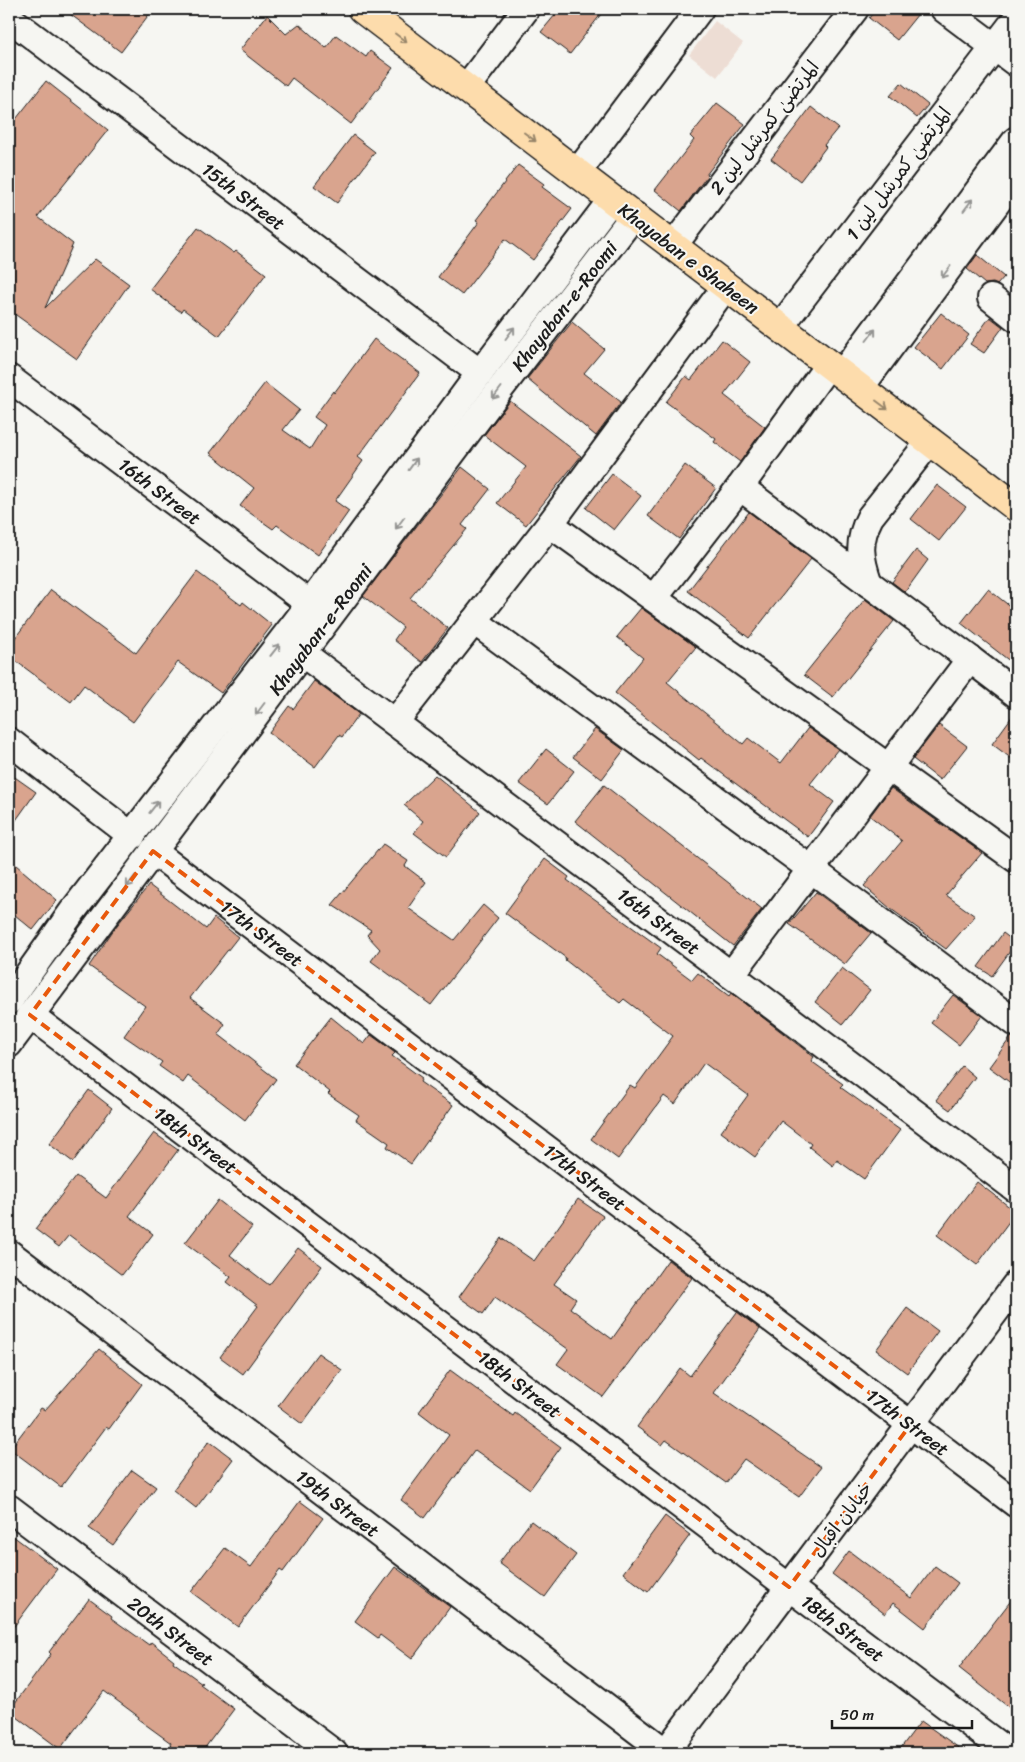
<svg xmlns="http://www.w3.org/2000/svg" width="1025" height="1762" viewBox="0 0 1025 1762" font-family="Sriracha,'Playpen Sans Arabic',sans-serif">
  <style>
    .built { fill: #edddd4 }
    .building { fill: #d9a48e; stroke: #1c1c1c }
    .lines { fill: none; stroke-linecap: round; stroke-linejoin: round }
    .minor-casing { stroke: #1c1c1c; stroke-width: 30 }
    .major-casing { stroke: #1c1c1c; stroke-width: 31 }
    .minor { stroke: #f6f6f2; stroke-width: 26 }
    .major { stroke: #fddcac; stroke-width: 28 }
    .oneway { stroke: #98866b }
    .oneway2 { stroke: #949492 }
    .marked { fill: none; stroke: #e8590c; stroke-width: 4; stroke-dasharray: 10 6; stroke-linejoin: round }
    .labels { text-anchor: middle; stroke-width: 4; stroke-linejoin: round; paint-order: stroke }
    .street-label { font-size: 19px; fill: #1c1c1c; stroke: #f6f6f2 }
  </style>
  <rect width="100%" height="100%" fill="#f6f6f2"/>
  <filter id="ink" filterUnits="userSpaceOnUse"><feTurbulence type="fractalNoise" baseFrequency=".02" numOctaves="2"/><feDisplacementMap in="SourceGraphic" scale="10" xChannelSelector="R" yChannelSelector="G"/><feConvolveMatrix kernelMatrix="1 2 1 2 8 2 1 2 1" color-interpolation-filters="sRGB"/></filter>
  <g filter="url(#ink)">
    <polygon class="built" points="715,21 743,43 717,77 689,55"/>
    <g class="building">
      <polygon points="63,9 153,9 121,52"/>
      <polygon points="560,9 605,9 570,54 541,32"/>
      <polygon points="876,9 922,9 897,40 869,18"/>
      <polygon points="267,15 286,34 299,24 326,48 336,35 366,57 370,51 393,68 351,124 292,78 286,86 240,50"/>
      <polygon points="46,81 108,130 38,217 73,244 45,308 95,259 129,284 77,359 9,310 9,284 14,277 9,273 9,128"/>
      <polygon points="901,83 928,105 917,118 890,96"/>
      <polygon points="717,103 745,124 706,175 707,176 681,211 655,190 694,140 690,136"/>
      <polygon points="811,107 838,128 824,145 826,147 800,181 771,159"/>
      <polygon points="353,135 375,152 337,203 314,186"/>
      <polygon points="518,165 544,184 542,187 572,209 533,260 505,239 462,295 438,277 479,222 476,220"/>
      <polygon points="198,227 234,253 236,251 266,274 219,336 183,309 181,312 150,289"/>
      <polygon points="977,255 1004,277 997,285 993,283 985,284 967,269"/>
      <polygon points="941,313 969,335 943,369 914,347"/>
      <polygon points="990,317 1003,327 984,353 970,344"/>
      <polygon points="572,322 604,349 584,373 621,402 596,436 527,379"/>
      <polygon points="374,339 420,373 358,457 363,461 335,501 349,511 318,555 277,525 273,529 240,506 254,488 210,453 265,383 299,410 283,430 310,449 325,425 314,417 333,391 334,393"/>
      <polygon points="722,340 750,362 724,395 765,427 740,462 714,442 716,439 666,402 686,376 691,380"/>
      <polygon points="510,401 581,456 526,525 497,503 526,467 484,435"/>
      <polygon points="685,465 716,488 679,539 648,516"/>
      <polygon points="462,467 490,489 462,525 467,529 410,598 448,628 422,662 394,640 403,627 363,596"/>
      <polygon points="612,474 641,496 614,530 586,508"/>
      <polygon points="937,485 966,507 939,541 911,519"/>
      <polygon points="749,512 811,559 749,638 688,591"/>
      <polygon points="916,550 928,560 905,592 892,582"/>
      <polygon points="197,572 241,605 243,602 272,625 221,693 178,662 133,722 84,685 71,702 9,656 9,646 51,590 136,653"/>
      <polygon points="988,589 1016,611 1016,666 961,623"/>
      <polygon points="865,599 894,621 833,697 804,675"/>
      <polygon points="641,608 696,647 667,682 743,744 748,738 781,763 808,728 838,749 810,784 834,802 808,837 701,758 699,760 615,693 643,658 617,637"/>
      <polygon points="314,681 359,714 342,737 339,735 315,767 269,733 289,706 293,709"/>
      <polygon points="1016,711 1016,762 992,744"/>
      <polygon points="939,725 967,746 940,780 913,759"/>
      <polygon points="595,729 624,750 602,779 573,757"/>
      <polygon points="546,749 574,771 548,804 519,783"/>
      <polygon points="9,773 36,792 9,830"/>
      <polygon points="435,775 480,812 446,857 414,833 423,821 404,805"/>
      <polygon points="604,785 762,909 733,946 575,821"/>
      <polygon points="891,788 982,853 946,895 975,916 946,949 891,909 864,886 902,841 870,816"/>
      <polygon points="383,844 408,861 405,866 426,882 408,908 454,940 483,905 498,918 431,1005 371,961 380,949 367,935 371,930 332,905"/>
      <polygon points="9,859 57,900 33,930 9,910"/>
      <polygon points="545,859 569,877 567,880 661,948 657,954 692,980 698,973 729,996 731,993 814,1057 811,1061 843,1084 840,1087 900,1130 864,1179 837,1160 833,1166 809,1147 811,1144 781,1121 755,1157 721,1132 748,1095 704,1063 675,1104 664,1096 618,1159 591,1139 630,1085 635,1088 673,1036 624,999 620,1003 565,960 566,958 505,913"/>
      <polygon points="149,885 206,929 214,918 238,937 190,998 225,1024 218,1034 276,1079 245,1120 188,1076 183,1083 159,1066 162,1062 124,1036 145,1006 89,966 114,929"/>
      <polygon points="816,892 871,933 845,964 789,924"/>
      <polygon points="1003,933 1016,943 992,976 978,967"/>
      <polygon points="842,968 870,990 843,1024 815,1002"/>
      <polygon points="953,995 982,1016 959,1045 931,1023"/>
      <polygon points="331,1017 364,1044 371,1035 382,1043 395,1053 392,1056 422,1078 420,1082 453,1105 411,1164 387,1147 389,1143 356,1120 359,1115 328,1094 330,1092 294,1064"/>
      <polygon points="1011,1037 1016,1038 1016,1087 989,1067"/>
      <polygon points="962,1066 975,1077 950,1110 936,1100"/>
      <polygon points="89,1090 112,1108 73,1162 49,1144"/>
      <polygon points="154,1133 178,1150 129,1216 153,1234 122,1275 69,1235 59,1247 35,1229 76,1176 106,1198"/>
      <polygon points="977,1182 1016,1212 977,1265 937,1235"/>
      <polygon points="578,1199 603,1216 554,1284 576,1299 570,1308 612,1339 668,1260 692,1278 603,1397 557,1364 568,1349 495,1297 483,1314 459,1297 501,1238 534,1261"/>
      <polygon points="218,1200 252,1227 230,1255 269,1285 298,1248 322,1266 243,1374 220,1357 258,1306 227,1282 231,1277 185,1243"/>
      <polygon points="907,1308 938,1331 907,1373 876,1350"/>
      <polygon points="737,1312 760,1329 714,1393 821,1467 799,1497 744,1459 726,1483 666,1440 662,1445 637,1427 680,1368 690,1376"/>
      <polygon points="99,1349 142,1384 109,1429 106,1427 61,1487 10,1449 41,1408 45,1410"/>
      <polygon points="318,1353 342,1370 302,1424 278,1406"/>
      <polygon points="450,1370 513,1416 515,1413 561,1447 530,1489 475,1450 425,1518 401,1500 449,1435 419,1412"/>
      <polygon points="209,1441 233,1459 196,1508 173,1490"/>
      <polygon points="132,1470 156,1487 113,1545 89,1528"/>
      <polygon points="300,1501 323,1518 283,1572 280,1570 238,1627 191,1592 225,1548 251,1567"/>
      <polygon points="665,1516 690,1535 648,1592 623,1573"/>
      <polygon points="531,1521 576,1555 545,1597 499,1563"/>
      <polygon points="9,1533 57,1569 9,1633"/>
      <polygon points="849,1551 911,1598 935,1566 958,1583 925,1628 893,1603 885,1614 832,1574"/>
      <polygon points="395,1567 450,1607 412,1659 380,1635 378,1638 355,1621"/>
      <polygon points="1016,1594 1016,1713 959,1668"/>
      <polygon points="89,1599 112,1616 111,1618 149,1645 151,1642 174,1660 173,1662 202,1683 200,1684 234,1709 201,1753 166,1753 171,1746 170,1745 171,1743 138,1719 139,1717 104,1691 60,1749 9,1711 51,1654 49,1652"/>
      <polygon points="921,1721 966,1753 897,1753"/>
    </g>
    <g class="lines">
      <defs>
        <g id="minor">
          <polyline points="944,9 1016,63"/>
          <polyline points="9,18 480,373"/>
          <polyline points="466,88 526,9"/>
          <polyline points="577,173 700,9"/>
          <polyline points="673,246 855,9"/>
          <polyline points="991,298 1016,318"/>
          <polyline points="780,327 1016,19"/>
          <polyline points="842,374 1016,140"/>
          <polyline points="9,378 310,604"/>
          <polyline points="860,388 1016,177"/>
          <polyline points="740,487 970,659"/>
          <polyline points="550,524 1016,859"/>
          <path d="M869 584C860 558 857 542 870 517L930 441"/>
          <polyline points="654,598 740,487 829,364"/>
          <polyline points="474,621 811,869 1016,1023"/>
          <polyline points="302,653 1016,1189"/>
          <polyline points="395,722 550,524 726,286"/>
          <polyline points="9,741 132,836"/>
          <polyline points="153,851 1016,1504"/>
          <polyline points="731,975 970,659 1016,694"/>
          <polyline points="9,1001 72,912 310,604 480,373 612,199"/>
          <polyline points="30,1015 1009,1753"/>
          <polyline points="9,1044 501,388 634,215"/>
          <polyline points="9,1253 667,1753"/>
          <polyline points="9,1508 334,1753"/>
          <polyline points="665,1753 1016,1284"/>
        </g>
        <polyline id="major" points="362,9 1016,507"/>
      </defs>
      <use href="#minor" class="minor-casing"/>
      <use href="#major" class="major-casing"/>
      <use href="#minor" class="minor"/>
      <use href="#major" class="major"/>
    </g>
    <defs><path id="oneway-shaft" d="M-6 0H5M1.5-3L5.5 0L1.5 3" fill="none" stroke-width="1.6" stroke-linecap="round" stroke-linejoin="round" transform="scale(1.25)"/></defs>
    <g class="oneway">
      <use href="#oneway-shaft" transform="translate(401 38) rotate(37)"/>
      <use href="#oneway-shaft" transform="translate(530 137) rotate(37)"/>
      <use href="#oneway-shaft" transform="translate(882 405) rotate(37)"/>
    </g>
    <g class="oneway2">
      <use href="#oneway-shaft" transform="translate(968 205) rotate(-53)"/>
      <use href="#oneway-shaft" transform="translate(946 272) rotate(127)"/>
      <use href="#oneway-shaft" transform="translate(510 333) rotate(-53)"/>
      <use href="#oneway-shaft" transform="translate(871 335) rotate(-53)"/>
      <use href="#oneway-shaft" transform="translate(497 393) rotate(127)"/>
      <use href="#oneway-shaft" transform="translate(413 464) rotate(-54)"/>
      <use href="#oneway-shaft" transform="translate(400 523) rotate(127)"/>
      <use href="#oneway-shaft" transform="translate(275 650) rotate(-52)"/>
      <use href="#oneway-shaft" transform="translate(260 709) rotate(127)"/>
      <use href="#oneway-shaft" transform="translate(154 807) rotate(-52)"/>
      <use href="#oneway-shaft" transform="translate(131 881) rotate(127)"/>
    </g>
  </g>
  <path class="marked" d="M153 851 911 1424 789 1587 30 1015Z"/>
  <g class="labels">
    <g class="street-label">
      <text transform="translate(764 127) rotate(-52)" y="7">المرتضیٰ کمرشل لین 2</text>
      <text transform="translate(898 173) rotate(-53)" y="7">المرتضیٰ کمرشل لین 1</text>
      <text transform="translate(244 196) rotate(37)" y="7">15th Street</text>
      <text transform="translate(689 258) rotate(37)" y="7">Khayaban e Shaheen</text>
      <text transform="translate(564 306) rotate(-52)" y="7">Khayaban-e-Roomi</text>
      <text transform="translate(160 491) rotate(37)" y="7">16th Street</text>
      <text transform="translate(320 629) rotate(-53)" y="7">Khayaban-e-Roomi</text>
      <text transform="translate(659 921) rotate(37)" y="7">16th Street</text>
      <text transform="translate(262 933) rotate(37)" y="7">17th Street</text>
      <text transform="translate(196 1140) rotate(37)" y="7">18th Street</text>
      <text transform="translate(585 1177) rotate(37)" y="7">17th Street</text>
      <text transform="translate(520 1384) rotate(37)" y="7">18th Street</text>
      <text transform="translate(908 1422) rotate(37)" y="7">17th Street</text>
      <text transform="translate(338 1503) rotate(37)" y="7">19th Street</text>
      <text transform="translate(841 1519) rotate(-53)" y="7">خیابان اقبال</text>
      <text transform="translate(843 1628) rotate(37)" y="7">18th Street</text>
      <text transform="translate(171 1631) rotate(37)" y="7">20th Street</text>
    </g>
  </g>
  <rect width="1025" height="1762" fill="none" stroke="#f6f6f2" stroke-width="30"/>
  <rect x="15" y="15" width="995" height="1732" fill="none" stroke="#1c1c1c" stroke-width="2" filter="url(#ink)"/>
  <path d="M832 1720v8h140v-8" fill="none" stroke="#1c1c1c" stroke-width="2.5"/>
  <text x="840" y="1720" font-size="15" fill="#1c1c1c" stroke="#f6f6f2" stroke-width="4" paint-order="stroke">50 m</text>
</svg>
